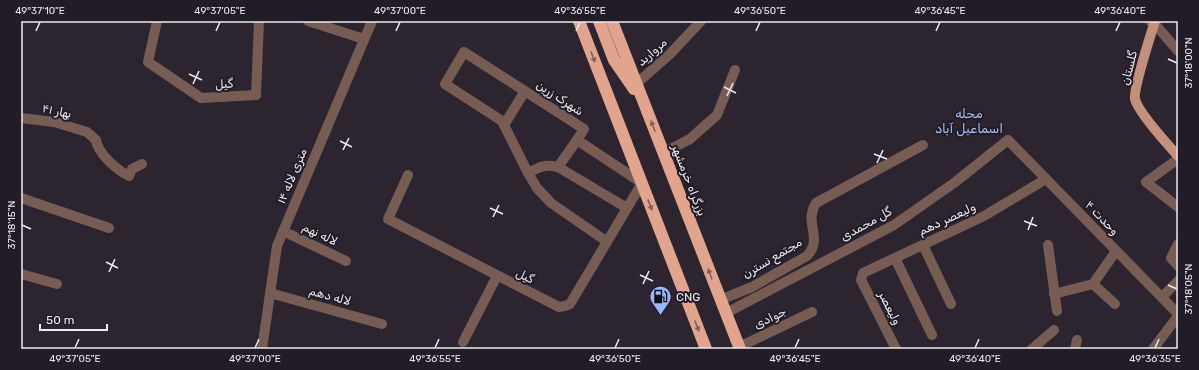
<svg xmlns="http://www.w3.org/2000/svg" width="1199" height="370" viewBox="0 0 1199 370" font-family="Rubik,'Noto Naskh Arabic',sans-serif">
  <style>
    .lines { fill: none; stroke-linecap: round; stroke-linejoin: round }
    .minor { stroke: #765c53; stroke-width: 10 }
    .major { stroke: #c3907d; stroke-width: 10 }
    .highway { stroke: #e2a48d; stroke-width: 12 }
    .oneway { fill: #82605a }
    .ticks { fill: none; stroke: #eeeaf1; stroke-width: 1.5 }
    .labels { text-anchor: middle; stroke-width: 4; stroke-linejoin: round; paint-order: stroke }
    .street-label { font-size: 12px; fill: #eeeaf1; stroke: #221c26 }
    .poi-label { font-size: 12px; fill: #eeeaf1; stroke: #221c26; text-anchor: start }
    .neighbourhood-label { font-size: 13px; fill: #aabef4; stroke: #221c26 }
    .neatline { fill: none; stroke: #eeeaf1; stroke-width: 1.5 }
    .ticks-label { font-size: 10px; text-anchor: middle; fill: #eeeaf1 }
  </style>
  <rect width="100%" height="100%" fill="#2c2530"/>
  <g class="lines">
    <g class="minor">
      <polyline points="157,21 148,62 201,98 256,95 259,21"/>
      <polyline points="308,21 364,39"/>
      <polyline points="1150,21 1154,23 1178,51"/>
      <polyline points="636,84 670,54 701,21"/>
      <path d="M21 118 54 122 87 132 96 140C98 154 117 170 129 176L132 169 142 164"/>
      <polyline points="504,125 525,91"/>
      <polyline points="663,153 690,139 717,115 735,70"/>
      <polyline points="1178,159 1146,182 1178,207"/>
      <polyline points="558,167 577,140"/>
      <path d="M528 173C539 167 544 164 558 167L627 208"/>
      <polyline points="408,175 388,219 559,307 565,306 570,304 642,183 577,140 584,129 464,52 445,84 502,121 528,173 537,188 551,203 606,241"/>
      <polyline points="21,198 109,228"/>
      <polyline points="283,231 346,261"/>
      <polyline points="1178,244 1171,258 1178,266"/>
      <polyline points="923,245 951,304"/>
      <polyline points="1048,245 1057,311"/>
      <polyline points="895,258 932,335"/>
      <polyline points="21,274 57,284"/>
      <polyline points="1093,284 1115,304"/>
      <polyline points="270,293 382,324"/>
      <polyline points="1054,294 1093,284 1116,251"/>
      <polyline points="1162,297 1178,281"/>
      <path d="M720 300 752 287 807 256C824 237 803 224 816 203L923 145"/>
      <polyline points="726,313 894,225 954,183 1008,140 1178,314"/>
      <polyline points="463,342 497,276"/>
      <polyline points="739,347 812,312"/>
      <polyline points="262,349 277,246 372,21"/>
      <polyline points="896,349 861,280 863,273 984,216 1046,179"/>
      <polyline points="1032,349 1054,330"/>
      <polyline points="1075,349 1077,340"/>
      <polyline points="1153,349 1178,316"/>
    </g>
    <path class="major" d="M1155 21C1151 34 1133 89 1135 99 1138 112 1168 145 1178 156"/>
    <g class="highway">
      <polyline points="579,21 706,349"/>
      <polyline points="599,21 614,60 634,89"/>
      <polyline points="612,21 740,349"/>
    </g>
  </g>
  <defs><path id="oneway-solid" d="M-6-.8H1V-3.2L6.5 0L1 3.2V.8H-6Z"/></defs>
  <g class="oneway">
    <use href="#oneway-solid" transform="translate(593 57) rotate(69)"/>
    <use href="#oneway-solid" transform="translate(653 126) rotate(-111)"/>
    <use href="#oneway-solid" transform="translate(650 205) rotate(69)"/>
    <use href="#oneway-solid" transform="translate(710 274) rotate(-111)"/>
    <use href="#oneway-solid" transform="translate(697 326) rotate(69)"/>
  </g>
  <path class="ticks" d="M36 31 40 22M216 31 220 22M396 31 400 22M576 31 580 22M756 31 760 22M936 31 940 22M1116 31 1120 22M1168 59 1177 63M189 74 202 80M193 84 199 71M724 87 736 93M727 96 733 83M340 141 352 147M343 150 349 138M874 154 887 159M877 163 883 150M490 208 503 214M493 217 499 205M1024 221 1037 226M22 225 31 229M1028 230 1033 217M106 262 118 268M109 272 115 259M640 275 653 281M643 284 649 271M1168 285 1177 289M75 348 79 339M255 348 259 339M435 348 439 339M615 348 619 339M795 348 799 339M975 348 979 339M1155 348 1159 339"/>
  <defs>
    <symbol id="fuel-pin" viewBox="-11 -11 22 30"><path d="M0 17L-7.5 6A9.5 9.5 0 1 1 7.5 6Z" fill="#9bb5fd" stroke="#221c26"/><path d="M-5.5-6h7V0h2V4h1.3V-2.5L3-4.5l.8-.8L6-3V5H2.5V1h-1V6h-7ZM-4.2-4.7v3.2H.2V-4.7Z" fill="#111"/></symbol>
  </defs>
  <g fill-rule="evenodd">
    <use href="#fuel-pin" x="648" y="284" width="25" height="34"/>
  </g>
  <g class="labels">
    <g class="street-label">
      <text transform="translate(652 52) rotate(-42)" y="4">مروارید</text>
      <text transform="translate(1129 68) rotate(-76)" y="4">گلستان</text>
      <text transform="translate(224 84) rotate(-3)" y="4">گیل</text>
      <text transform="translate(560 98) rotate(33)" y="4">شهرک زرین</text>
      <text transform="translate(57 111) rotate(12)" y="4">بهار ۴۱</text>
      <text transform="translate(292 176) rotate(-67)" y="4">۱۴ متری لاله</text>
      <text transform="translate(689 180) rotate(69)" y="4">بزرگراه خرمشهر</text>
      <text transform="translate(1102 218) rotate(46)" y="4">وحدت ۴</text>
      <text transform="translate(947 219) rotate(-25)" y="4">ولیعصر دهم</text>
      <text transform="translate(866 224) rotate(-29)" y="4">گل محمدی</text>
      <text transform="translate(320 234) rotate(26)" y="4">لاله نهم</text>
      <text transform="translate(772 258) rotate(-31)" y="4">مجتمع نسترن</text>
      <text transform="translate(525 276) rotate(27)" y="4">گیل</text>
      <text transform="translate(330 296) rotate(15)" y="4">لاله دهم</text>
      <text transform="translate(890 308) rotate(63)" y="4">ولیعصر</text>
      <text transform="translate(770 318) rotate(-26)" y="4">جوادی</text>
    </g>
    <g class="poi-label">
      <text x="676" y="301">CNG</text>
    </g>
    <g class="neighbourhood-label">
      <text x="969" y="118">محله<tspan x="969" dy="15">اسماعیل آباد</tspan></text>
    </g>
  </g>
  <rect width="1199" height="370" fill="none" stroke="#221c26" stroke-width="44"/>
  <path d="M40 324v6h67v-6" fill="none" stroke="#eeeaf1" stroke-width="2"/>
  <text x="46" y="324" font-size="12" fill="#eeeaf1" stroke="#221c26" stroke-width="3" paint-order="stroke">50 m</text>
  <rect x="22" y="22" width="1155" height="326" class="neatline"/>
  <g class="ticks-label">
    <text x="40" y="14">49°37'10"E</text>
    <text x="220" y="14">49°37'05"E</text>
    <text x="400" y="14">49°37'00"E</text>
    <text x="580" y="14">49°36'55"E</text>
    <text x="760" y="14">49°36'50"E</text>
    <text x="940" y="14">49°36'45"E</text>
    <text x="1120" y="14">49°36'40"E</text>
    <text transform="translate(1188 63) rotate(-90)" y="4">37°18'00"N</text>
    <text transform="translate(11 225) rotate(-90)" y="4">37°18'15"N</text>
    <text transform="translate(1188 289) rotate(-90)" y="4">37°18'05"N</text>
    <text x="75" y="362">49°37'05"E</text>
    <text x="255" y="362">49°37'00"E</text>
    <text x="435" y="362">49°36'55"E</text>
    <text x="615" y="362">49°36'50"E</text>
    <text x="795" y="362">49°36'45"E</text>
    <text x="975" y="362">49°36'40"E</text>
    <text x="1155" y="362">49°36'35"E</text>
  </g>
</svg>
